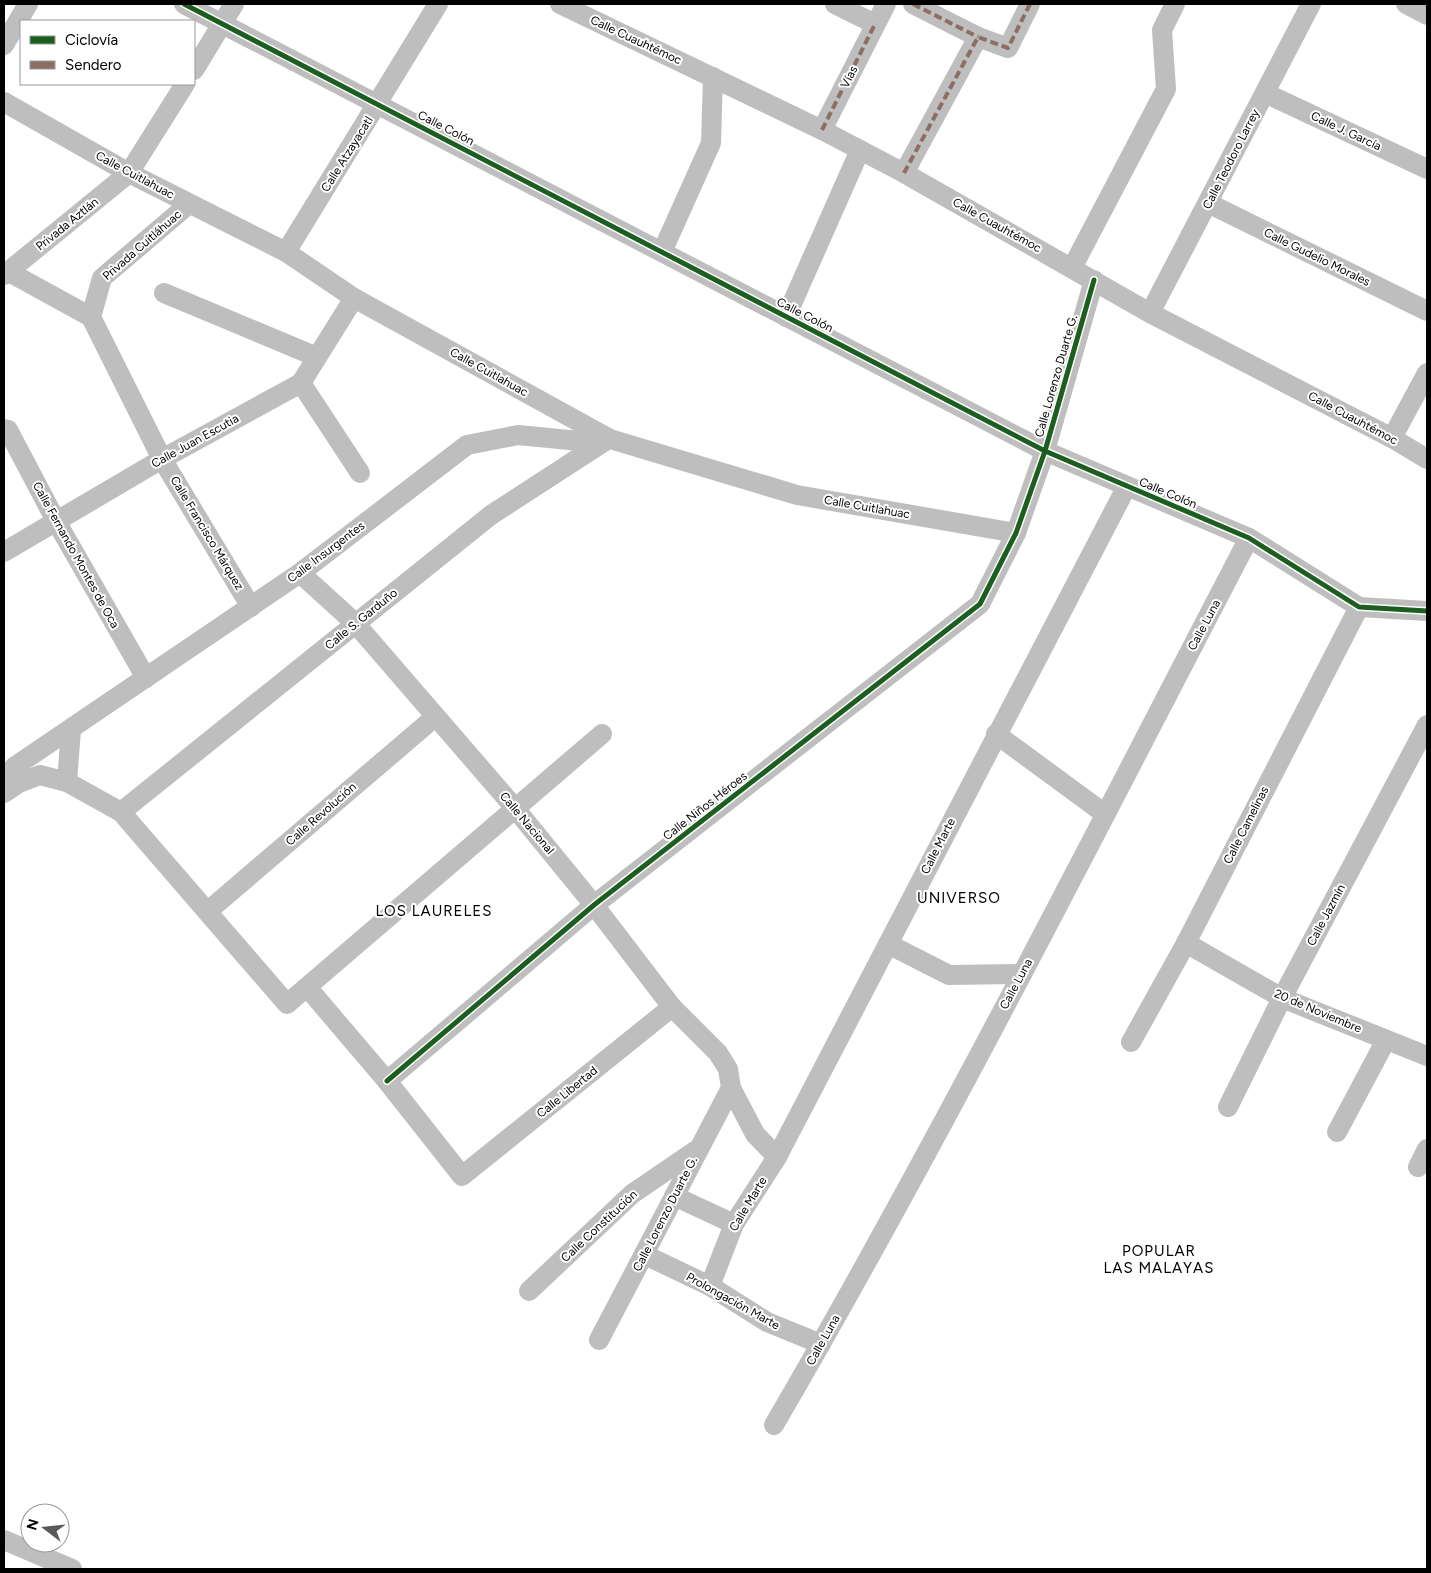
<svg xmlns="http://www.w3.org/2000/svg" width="1431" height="1573" viewBox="0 0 1431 1573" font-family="Figtree,sans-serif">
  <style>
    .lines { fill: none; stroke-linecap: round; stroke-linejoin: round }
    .street { stroke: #bebebe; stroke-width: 20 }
    .quiet { stroke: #8d6e63; stroke-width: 4; stroke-dasharray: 8 4; stroke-linecap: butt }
    .cycleway-casing { stroke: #fff; stroke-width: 8 }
    .cycleway { stroke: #1b5e20; stroke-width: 5 }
    .labels { text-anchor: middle; stroke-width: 4; stroke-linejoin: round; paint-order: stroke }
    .street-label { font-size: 12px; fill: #000; stroke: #fff }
    .quarter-label { font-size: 15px; letter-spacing: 1px; fill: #000; stroke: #fff }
  </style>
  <rect width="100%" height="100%" fill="#fff"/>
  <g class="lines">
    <g class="street">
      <polyline points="184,4 1045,451 1249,538 1359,607 1427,611"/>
      <polyline points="560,4 822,130 904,173 1150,313 1392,438 1427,459"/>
      <polyline points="835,4 875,24"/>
      <polyline points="913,4 978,37"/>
      <polyline points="1406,4 1427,15"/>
      <polyline points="4,45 28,4"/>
      <polyline points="194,70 234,4"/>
      <polyline points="1265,93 1427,169"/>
      <polyline points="4,102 129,173 286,252 354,298 610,439 797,495 1016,533"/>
      <polyline points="822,130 886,4"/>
      <polyline points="904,173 978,37 1008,48 1030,4"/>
      <polyline points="1208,203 1427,311"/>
      <polyline points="286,252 438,4"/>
      <polyline points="662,252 711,143 713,77"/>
      <polyline points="1072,268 1166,89 1162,30 1175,4"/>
      <polyline points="9,272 91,317"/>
      <polyline points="4,275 129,173 185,84"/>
      <polyline points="164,293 317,357"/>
      <polyline points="1150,313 1311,4"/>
      <polyline points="91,317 162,459 251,607"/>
      <polyline points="91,317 102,278 189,204"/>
      <polyline points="786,317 860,150"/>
      <polyline points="301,383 360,473"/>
      <polyline points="4,429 8,430 56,521 146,678"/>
      <polyline points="1392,438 1427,373"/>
      <polyline points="4,552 162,459 301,383 354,298"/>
      <polyline points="300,573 355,623 514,807 594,905 672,1007 718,1053 728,1069 731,1088 755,1134 777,1157"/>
      <polyline points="71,730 67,782 121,812 287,1004 602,734"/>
      <polyline points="996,734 1105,814"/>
      <polyline points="10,789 14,767 300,573 467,445 518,435 600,443"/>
      <polyline points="4,793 19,783 40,775 67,782"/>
      <polyline points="121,812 491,515 605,441"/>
      <polyline points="208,911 435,717"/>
      <polyline points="1186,943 1282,998 1427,1056"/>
      <polyline points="888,944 949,975 1022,974"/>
      <polyline points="307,987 387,1081 462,1176 672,1007"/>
      <polyline points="1131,1042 1186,943 1359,607"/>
      <polyline points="387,1081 594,905 980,604 1016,533 1045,451 1094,280"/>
      <polyline points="1228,1107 1282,998 1427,725"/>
      <polyline points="1337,1132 1386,1040"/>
      <polyline points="1418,1167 1427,1149"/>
      <polyline points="674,1196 734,1224"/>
      <polyline points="645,1255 710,1286 767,1322 821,1344"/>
      <polyline points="710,1286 734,1224 777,1157 1127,486"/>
      <polyline points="529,1291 632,1194 695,1151"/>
      <polyline points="599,1340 731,1088"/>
      <path d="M774 1425C943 1135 1094 835 1249 538"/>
      <polyline points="4,1540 72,1569"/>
    </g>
    <g class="quiet">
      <polyline points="913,4 978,37"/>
      <polyline points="822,130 875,24"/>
      <polyline points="904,173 978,37 1008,48 1030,4"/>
    </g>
    <defs>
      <g id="cycleway">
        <polyline points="184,4 1045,451 1249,538 1359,607 1427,611"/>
        <polyline points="387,1081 594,905 980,604 1016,533 1045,451 1094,280"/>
      </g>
    </defs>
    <use href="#cycleway" class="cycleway-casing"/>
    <use href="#cycleway" class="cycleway"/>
  </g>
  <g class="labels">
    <g class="street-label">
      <text transform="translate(636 40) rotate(25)" y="4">Calle Cuauhtémoc</text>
      <text transform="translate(849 77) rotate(-64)" y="4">Vías</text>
      <text transform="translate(446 128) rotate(27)" y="4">Calle Colón</text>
      <text transform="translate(1346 131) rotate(25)" y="4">Calle J. García</text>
      <text transform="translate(347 154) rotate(-58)" y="4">Calle Atzayacatl</text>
      <text transform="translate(1231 159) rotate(-63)" y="4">Calle Teodoro Larrey</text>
      <text transform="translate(135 175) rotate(28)" y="4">Calle Cuitlahuac</text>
      <text transform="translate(67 224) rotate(-39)" y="4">Privada Aztlán</text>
      <text transform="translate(997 225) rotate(29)" y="4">Calle Cuauhtémoc</text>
      <text transform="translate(142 245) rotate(-41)" y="4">Privada Cuitláhuac</text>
      <text transform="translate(1317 257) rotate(26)" y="4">Calle Gudelio Morales</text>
      <text transform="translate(805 315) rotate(27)" y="4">Calle Colón</text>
      <text transform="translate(489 372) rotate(29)" y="4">Calle Cuitlahuac</text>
      <text transform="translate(1056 376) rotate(-74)" y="4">Calle Lorenzo Duarte G.</text>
      <text transform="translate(1353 418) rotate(28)" y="4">Calle Cuauhtémoc</text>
      <text transform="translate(195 441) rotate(-29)" y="4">Calle Juan Escutia</text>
      <text transform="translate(1168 493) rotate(23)" y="4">Calle Colón</text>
      <text transform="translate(867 507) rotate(10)" y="4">Calle Cuitlahuac</text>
      <text transform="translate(207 533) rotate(59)" y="4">Calle Francisco Márquez</text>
      <text transform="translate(326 552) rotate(-37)" y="4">Calle Insurgentes</text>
      <text transform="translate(76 555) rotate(61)" y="4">Calle Fernando Montes de Oca</text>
      <text transform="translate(361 619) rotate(-39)" y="4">Calle S. Garduño</text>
      <text transform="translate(1204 625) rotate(-62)" y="4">Calle Luna</text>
      <text transform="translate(705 806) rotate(-38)" y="4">Calle Niños Héroes</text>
      <text transform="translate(321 814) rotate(-41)" y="4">Calle Revolución</text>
      <text transform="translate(527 823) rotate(50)" y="4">Calle Nacional</text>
      <text transform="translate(1246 825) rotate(-63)" y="4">Calle Camelinas</text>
      <text transform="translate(938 846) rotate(-63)" y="4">Calle Marte</text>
      <text transform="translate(1326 915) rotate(-62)" y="4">Calle Jazmín</text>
      <text transform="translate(1016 984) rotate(-62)" y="4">Calle Luna</text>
      <text transform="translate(1318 1011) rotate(23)" y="4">20 de Noviembre</text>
      <text transform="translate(567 1092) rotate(-39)" y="4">Calle Libertad</text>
      <text transform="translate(748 1204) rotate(-59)" y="4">Calle Marte</text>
      <text transform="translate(665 1214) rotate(-63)" y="4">Calle Lorenzo Duarte G.</text>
      <text transform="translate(599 1226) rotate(-43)" y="4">Calle Constitución</text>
      <text transform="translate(733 1301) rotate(29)" y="4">Prolongación Marte</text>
      <text transform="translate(823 1340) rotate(-61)" y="4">Calle Luna</text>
    </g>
    <g class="quarter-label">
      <text x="959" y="903">UNIVERSO</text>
      <text x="434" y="916">LOS LAURELES</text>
      <text x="1159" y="1256">POPULAR<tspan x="1159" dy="17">LAS MALAYAS</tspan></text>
    </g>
  </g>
  <rect width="1431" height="1573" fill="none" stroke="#000000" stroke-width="10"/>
  <rect x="20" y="20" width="175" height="65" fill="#ffffff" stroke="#999999"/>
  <rect x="30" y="36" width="25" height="8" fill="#1b5e20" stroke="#999999"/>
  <text x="65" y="45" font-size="15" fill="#000000">Ciclovía</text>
  <rect x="30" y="61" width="25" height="8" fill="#8d6e63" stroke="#999999"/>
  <text x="65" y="70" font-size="15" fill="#000000">Sendero</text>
  <g transform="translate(45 1528) rotate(286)"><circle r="24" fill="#ffffff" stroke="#999999"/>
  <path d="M0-4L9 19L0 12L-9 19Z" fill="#595959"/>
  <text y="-8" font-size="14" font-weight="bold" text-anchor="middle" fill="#000000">N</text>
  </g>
</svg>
